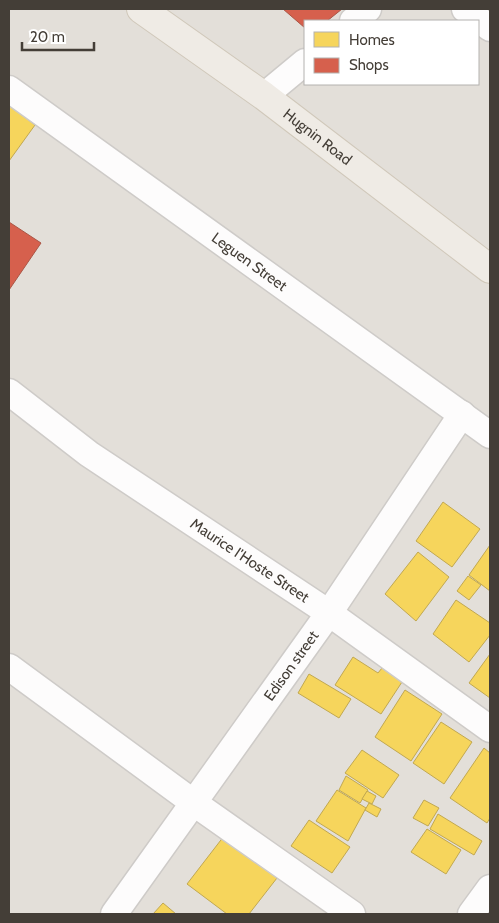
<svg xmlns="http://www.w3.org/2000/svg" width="499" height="923" viewBox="0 0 499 923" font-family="Cabin,sans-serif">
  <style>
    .residential { fill: #e3dfd9; fill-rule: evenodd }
    .homes { fill: #f6d55c; stroke: #c1a851 }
    .shops { fill: #d6604d; stroke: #aa5646 }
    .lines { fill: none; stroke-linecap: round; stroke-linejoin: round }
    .minor-casing { stroke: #cecbc8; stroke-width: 29 }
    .major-casing { stroke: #d0c8ba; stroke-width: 30 }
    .minor { stroke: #fdfcfc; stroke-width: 26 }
    .major { stroke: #efebe5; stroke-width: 28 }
    .labels { text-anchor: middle; stroke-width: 5; stroke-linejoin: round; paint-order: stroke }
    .street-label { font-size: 15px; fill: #443e37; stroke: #fff }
  </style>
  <rect width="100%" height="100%" fill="#f0edea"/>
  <path class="residential" d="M9 9H490V914H9ZM305 21H478V84H305Z"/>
  <g class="homes">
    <polygon points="9,105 35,125 9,161"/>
    <polygon points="443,502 480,529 452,567 416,541"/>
    <polygon points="490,545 490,591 469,575"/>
    <polygon points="418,552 449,577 416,621 385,594"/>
    <polygon points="468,576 481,585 469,600 457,591"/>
    <polygon points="456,600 490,623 490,635 469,662 433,634"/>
    <polygon points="490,654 490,698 469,683"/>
    <polygon points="353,657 378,673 382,668 402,682 381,714 335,685"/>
    <polygon points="309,674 351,699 339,718 298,693"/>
    <polygon points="405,690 442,714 411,761 375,737"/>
    <polygon points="441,722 472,742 444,784 413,763"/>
    <polygon points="484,748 490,753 490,818 487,823 450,798"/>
    <polygon points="362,750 399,775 383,798 345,773"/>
    <polygon points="346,776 368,790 360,803 339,790"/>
    <polygon points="337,790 366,808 348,841 316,821"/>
    <polygon points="367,791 376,796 372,804 362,799"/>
    <polygon points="424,800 439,808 428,826 413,818"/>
    <polygon points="369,803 381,809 377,817 365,810"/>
    <polygon points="438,814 482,841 474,855 430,829"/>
    <polygon points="309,820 350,847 332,873 291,846"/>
    <polygon points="427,829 461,850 446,874 411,852"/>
    <polygon points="224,836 277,878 249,914 227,914 187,884"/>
    <polygon points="163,903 176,914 153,914"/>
  </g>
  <g class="shops">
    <polygon points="283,9 342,9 327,21 305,21 305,28"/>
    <polygon points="9,222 41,243 9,290"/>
  </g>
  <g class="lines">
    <defs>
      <g id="minor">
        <polyline points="465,9 490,28"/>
        <polyline points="353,21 368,9"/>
        <path id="s1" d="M9 89 490 435"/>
        <polyline points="264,96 305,62"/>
        <path id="s2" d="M9 392 89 454 329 613 490 729"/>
        <polyline points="9,667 194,803 352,914"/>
        <path id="s3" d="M114 914 329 613 462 414"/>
        <polyline points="471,914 490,888"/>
      </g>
      <g id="major">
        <path id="s4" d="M141 9 264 96 490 269"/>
      </g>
    </defs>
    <use href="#minor" class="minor-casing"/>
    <use href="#major" class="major-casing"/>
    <use href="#minor" class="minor"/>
    <use href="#major" class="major"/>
  </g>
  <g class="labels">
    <g class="street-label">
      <text dy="5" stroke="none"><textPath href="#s4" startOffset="218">Hugnin Road</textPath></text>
      <text dy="5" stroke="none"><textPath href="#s1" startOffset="296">Leguen Street</textPath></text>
      <text dy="5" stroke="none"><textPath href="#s2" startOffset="294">Maurice I'Hoste Street</textPath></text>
      <text dy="5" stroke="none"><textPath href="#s3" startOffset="305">Edison street</textPath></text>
    </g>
  </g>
  <rect width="499" height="923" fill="none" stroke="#443e37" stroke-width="20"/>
  <rect x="304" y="20" width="175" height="65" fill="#ffffff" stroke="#b4b2af"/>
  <rect x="314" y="32" width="25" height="15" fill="#f6d55c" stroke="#b4b2af"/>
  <text x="349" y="45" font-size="15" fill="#443e37">Homes</text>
  <rect x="314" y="58" width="25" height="15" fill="#d6604d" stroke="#b4b2af"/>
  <text x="349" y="70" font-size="15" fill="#443e37">Shops</text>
  <path d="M22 42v8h72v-8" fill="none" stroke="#443e37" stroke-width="2.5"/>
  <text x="30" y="42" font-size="15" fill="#443e37" stroke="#ffffff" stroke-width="4" paint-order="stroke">20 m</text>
</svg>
